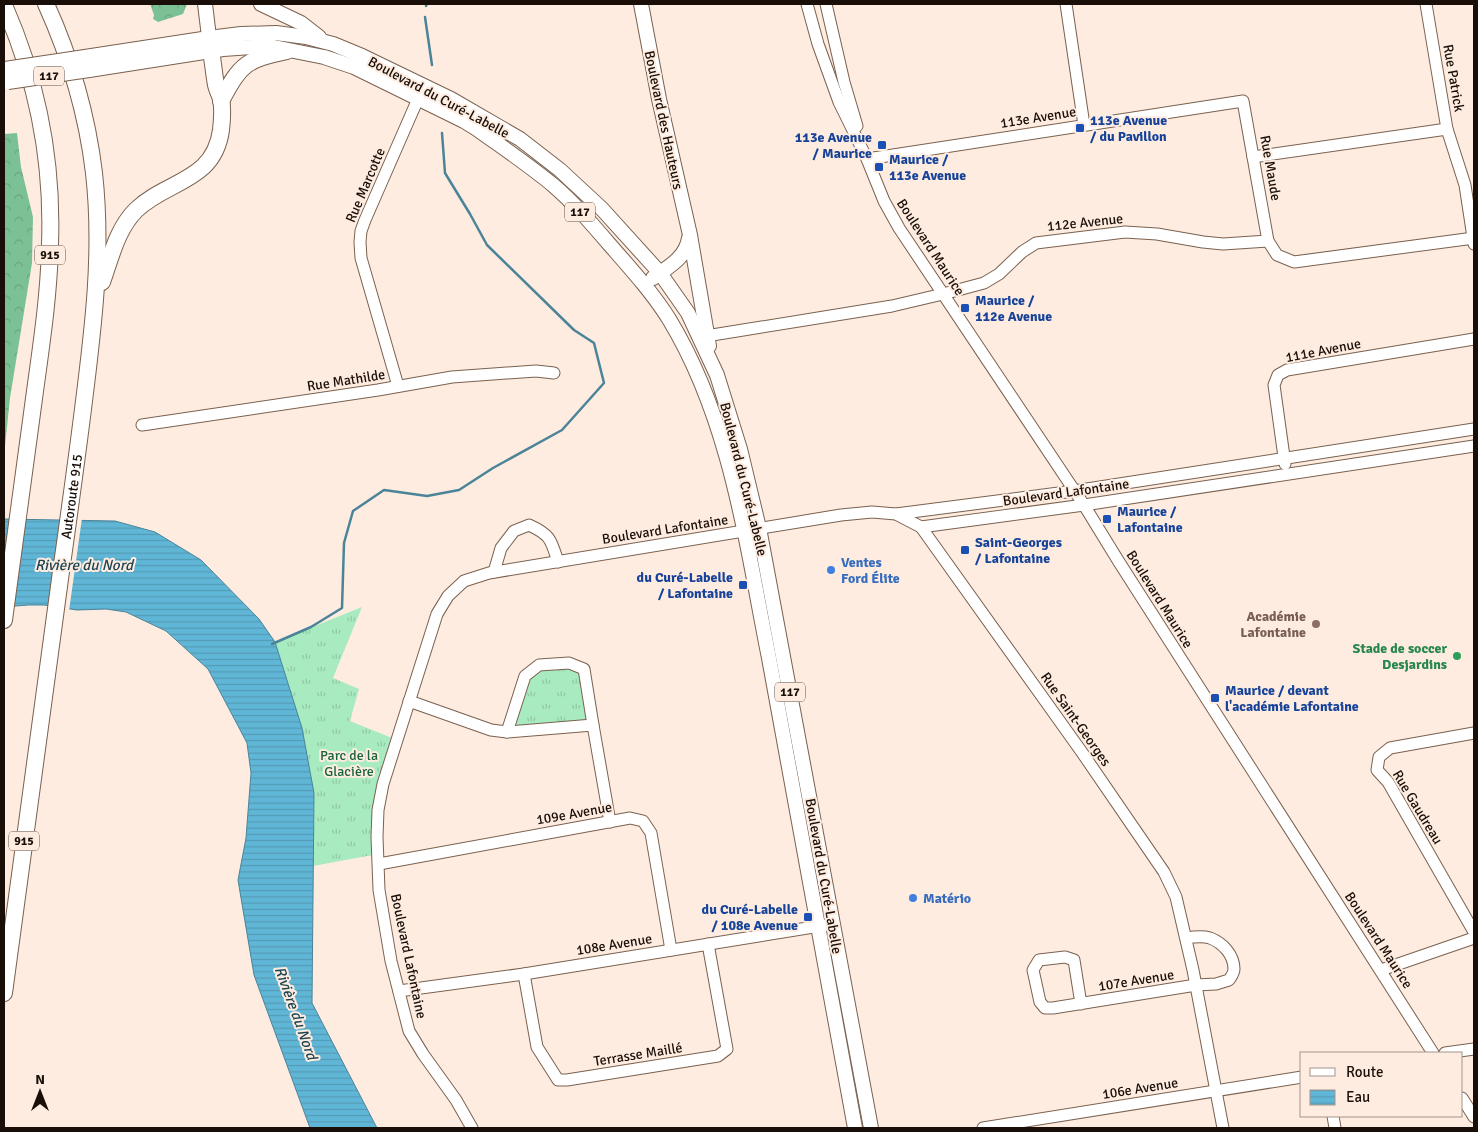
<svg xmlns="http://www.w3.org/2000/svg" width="1478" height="1132" viewBox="0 0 1478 1132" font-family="Signika,sans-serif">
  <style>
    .grass { fill: url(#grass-tufts) }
    .forest { fill: url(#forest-crowns) }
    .water { fill: url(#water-rules); stroke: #4b8498 }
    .pier { fill: #feece0 }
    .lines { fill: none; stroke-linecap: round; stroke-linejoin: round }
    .stream { stroke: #4b8498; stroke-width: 2.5 }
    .minor-casing { stroke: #7a614f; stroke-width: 13 }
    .major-casing { stroke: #7a614f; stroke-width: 16 }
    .highway-casing { stroke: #7a614f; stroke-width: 18 }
    .minor { stroke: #fff; stroke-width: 11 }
    .major { stroke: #fff; stroke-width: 14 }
    .highway { stroke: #fff; stroke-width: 16 }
    .major-bridge-casing { stroke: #7a614f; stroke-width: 16; stroke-linecap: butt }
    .major-bridge { stroke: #fff; stroke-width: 14 }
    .transit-dot { fill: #1a4fb4; stroke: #feece0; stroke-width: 2 }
    .shop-dot { fill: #3f7fe0; stroke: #feece0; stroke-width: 2 }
    .education-dot { fill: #8d6e63; stroke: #feece0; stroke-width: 2 }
    .leisure-dot { fill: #2e9e5b; stroke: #feece0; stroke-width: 2 }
    .labels { text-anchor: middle; stroke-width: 4; stroke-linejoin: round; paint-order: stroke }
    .shield { fill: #feece0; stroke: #5e5149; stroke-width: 1 }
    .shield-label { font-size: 12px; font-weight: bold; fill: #190f08 }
    .street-label { font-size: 14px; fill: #190f08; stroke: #feece0 }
    .transit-label { font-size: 14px; font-weight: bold; fill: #164399; stroke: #feece0; text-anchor: start }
    .shop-label { font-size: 14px; font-weight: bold; fill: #366cbe; stroke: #feece0; text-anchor: start }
    .education-label { font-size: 14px; font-weight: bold; fill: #785e54; stroke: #feece0; text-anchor: end }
    .leisure-label { font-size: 14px; font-weight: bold; fill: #27864d; stroke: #feece0; text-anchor: end }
    .park-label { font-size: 14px; fill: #15643c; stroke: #feece0 }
    .water-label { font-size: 15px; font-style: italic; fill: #1d4452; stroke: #feece0 }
  </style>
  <defs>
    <pattern id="grass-tufts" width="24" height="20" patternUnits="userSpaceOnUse" patternTransform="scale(1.25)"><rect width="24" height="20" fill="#a9ebc0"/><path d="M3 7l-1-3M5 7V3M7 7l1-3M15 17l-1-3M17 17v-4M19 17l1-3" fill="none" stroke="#91c8a4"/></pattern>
    <pattern id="forest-crowns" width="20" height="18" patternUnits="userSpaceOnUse" patternTransform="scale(1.25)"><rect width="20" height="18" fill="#7cc195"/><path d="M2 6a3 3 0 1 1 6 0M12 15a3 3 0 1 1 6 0" fill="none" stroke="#6ba57f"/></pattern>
    <pattern id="water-rules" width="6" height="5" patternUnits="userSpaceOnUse" patternTransform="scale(1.25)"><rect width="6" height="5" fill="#60b6d6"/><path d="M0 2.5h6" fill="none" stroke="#539bb6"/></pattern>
  </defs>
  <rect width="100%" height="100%" fill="#feece0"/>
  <g class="grass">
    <polygon points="362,607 333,678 359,689 350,721 397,740 383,784 378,854 313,866 314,793 275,642"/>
    <polygon points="539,665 584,669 593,725 507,732 525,676"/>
  </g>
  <g class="forest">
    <polygon points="150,4 187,4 183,14 158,22 153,19 154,15"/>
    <polygon points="17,133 21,167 33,217 32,263 10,398 4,455 4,134"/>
  </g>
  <polygon class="water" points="4,519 115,521 155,532 201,560 259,619 275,642 302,728 314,793 312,1003 377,1128 310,1128 254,975 238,880 246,838 251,773 247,743 208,669 166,631 126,612 106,609 77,610 44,605 28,605 4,607"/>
  <polygon class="pier" points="61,517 82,518 69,611 49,608"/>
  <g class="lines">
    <g class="stream">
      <polyline points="426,6 427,4"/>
      <polyline points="425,17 432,65"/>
      <polyline points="272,644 311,627 342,608 344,543 353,511 384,490 427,496 459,490 493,468 562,430 604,383 594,343 574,330 487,245 470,214 445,173 442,133"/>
    </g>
    <defs>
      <g id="minor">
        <polyline points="807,4 818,44 839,102 867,159 884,201 899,228 1084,505 1119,562 1433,1053"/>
        <polyline points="826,4 844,82 857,126"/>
        <polyline points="1066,4 1084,125"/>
        <polyline points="1426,4 1447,129 1465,185 1474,244"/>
        <polyline points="1253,157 1447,129"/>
        <polyline points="867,159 1243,101 1268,241 1277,255 1294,262 1474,238"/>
        <polyline points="706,336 892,306 943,294 984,283 999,274 1022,252 1036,243 1125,232 1157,234 1203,242 1223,244 1268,241"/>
        <polyline points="398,386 361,258 360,242 361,231 365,220 421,92"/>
        <polyline points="142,425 378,390 452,377 536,371 554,373"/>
        <polyline points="1285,464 1274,385 1278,375 1287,370 1474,339"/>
        <polyline points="896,514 1074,491 1474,429"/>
        <polyline points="921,527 1081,751 1164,872 1176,897 1193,970 1223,1128"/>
        <path d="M494 572 501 548 514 531 529 525C551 535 551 540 558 562"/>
        <polyline points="409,701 491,730 507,732 593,725 610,822"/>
        <polyline points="507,732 525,676 539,665 569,663 584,669 593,725"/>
        <polyline points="1474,733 1390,748 1379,757 1377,770 1388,782 1474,932"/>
        <polyline points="379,864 630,818 643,821 651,833 671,950"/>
        <polyline points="1381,970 1474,938"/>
        <polyline points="524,974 537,1047 558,1080 567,1080 718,1056 727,1049 708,944"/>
        <polyline points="399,991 524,974 826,925"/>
        <path d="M1081 1004 1074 960 1065 957 1039 960 1033 970 1040 1002 1045 1008H1053L1196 985 1216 984 1229 980C1231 977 1234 973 1234 969 1234 955 1223 943 1210 938 1203 936 1193 937 1186 938"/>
        <polyline points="1445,1053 1474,1049"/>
        <polyline points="1462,1098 1474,1117"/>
        <polyline points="1333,1116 1335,1128"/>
        <polyline points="472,1128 456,1100 423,1054 409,1031 391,961 379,890 377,837 378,810 383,784 437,614 448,596 464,581 489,573 841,515 872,512 896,514 921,527 1084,505 1474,446"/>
        <polyline points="983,1128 1302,1077"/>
      </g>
      <g id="major">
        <polyline points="205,4 210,45"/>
        <polyline points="261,4 301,23 319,37"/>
        <polyline points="641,4 659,99 690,235 709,346"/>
        <polyline points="85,57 209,38 241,34 276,33 306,37 333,44 362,56 451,99 520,139 560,170 602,209 660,273 688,313 717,375 740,449 759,528 871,1128"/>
        <path d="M89 70 223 49 269 46 324 57 354 67 464 121 477 129C502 147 529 165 553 185 574 203 592 224 610 245 631 269 652 292 669 319 731 421 746 543 769 658 799 815 827 972 855 1128"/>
        <path d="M653 278C668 267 686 258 689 238"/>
      </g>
      <g id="highway">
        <path d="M4 5C37 80 53 162 50 244 49 299 40 353 33 406 23 478 13 549 4 620"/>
        <path d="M221 101C241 63 246 60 287 51"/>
        <path d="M102 282C111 257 117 229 136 210 167 180 214 182 221 130 222 121 223 108 221 99 220 95 217 90 216 85 214 74 213 62 211 51"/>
        <path id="s1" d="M4 993C23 855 42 717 60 579 68 522 76 465 83 409 93 330 103 252 94 173 87 114 70 57 46 4"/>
      </g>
    </defs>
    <use href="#minor" class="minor-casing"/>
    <use href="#major" class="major-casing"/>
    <use href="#highway" class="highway-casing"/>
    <use href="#minor" class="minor"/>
    <use href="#major" class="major"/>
    <use href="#highway" class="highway"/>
    <defs>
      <g id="major-bridge">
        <polyline points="5,69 85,57"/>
        <polyline points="8,82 89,70"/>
      </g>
    </defs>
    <use href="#major-bridge" class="major-bridge-casing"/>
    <use href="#major-bridge" class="major-bridge"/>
  </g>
  <g class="transit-dot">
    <rect x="1075" y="123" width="10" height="10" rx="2.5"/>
    <rect x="877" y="140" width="10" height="10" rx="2.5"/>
    <rect x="874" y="162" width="10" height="10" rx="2.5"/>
    <rect x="960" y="303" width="10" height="10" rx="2.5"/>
    <rect x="1102" y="514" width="10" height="10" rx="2.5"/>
    <rect x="960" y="545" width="10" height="10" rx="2.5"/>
    <rect x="738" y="580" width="10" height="10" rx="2.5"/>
    <rect x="1210" y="693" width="10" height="10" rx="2.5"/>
    <rect x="803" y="912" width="10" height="10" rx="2.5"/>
  </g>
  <g class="shop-dot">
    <circle cx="831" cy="570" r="5"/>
    <circle cx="913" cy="898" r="5"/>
  </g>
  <circle class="education-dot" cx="1316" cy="624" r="5"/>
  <circle class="leisure-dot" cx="1457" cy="656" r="5"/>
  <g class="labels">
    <g class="shield">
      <rect x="34" y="66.5" width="30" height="19" rx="4"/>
      <rect x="565" y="202.5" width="30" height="19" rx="4"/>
      <rect x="35" y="245.5" width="30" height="19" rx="4"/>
      <rect x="775" y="682.5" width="30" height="19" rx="4"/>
      <rect x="9" y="831.5" width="30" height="19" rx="4"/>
    </g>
    <g class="shield-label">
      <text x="49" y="80">117</text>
      <text x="580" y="216">117</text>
      <text x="50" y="259">915</text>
      <text x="790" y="696">117</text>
      <text x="24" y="845">915</text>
    </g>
    <g class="street-label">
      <text transform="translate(1454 78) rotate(80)" y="5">Rue Patrick</text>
      <text transform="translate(439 97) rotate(28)" y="5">Boulevard du Curé-Labelle</text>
      <text transform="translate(1038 117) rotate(-9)" y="5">113e Avenue</text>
      <text transform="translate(664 120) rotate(78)" y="5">Boulevard des Hauteurs</text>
      <text transform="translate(1271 168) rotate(80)" y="5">Rue Maude</text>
      <text transform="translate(365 185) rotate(-67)" y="5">Rue Marcotte</text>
      <text transform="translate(1085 222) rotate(-6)" y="5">112e Avenue</text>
      <text transform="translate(931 247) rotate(57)" y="5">Boulevard Maurice</text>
      <text transform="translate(1323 350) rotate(-11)" y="5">111e Avenue</text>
      <text transform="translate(346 380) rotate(-9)" y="5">Rue Mathilde</text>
      <text transform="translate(744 479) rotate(76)" y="5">Boulevard du Curé-Labelle</text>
      <text transform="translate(1066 492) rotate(-8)" y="5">Boulevard Lafontaine</text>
      <text dy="5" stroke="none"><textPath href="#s1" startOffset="501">Autoroute 915</textPath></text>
      <text transform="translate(665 529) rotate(-9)" y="5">Boulevard Lafontaine</text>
      <text transform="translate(1160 599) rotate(58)" y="5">Boulevard Maurice</text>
      <text transform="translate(1076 719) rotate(55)" y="5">Rue Saint-Georges</text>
      <text transform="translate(1418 807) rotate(59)" y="5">Rue Gaudreau</text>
      <text transform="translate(574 813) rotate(-10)" y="5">109e Avenue</text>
      <text transform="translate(824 876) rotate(80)" y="5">Boulevard du Curé-Labelle</text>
      <text transform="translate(1379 940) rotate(57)" y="5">Boulevard Maurice</text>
      <text transform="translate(614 944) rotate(-9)" y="5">108e Avenue</text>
      <text transform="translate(409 956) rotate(78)" y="5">Boulevard Lafontaine</text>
      <text transform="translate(1136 980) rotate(-9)" y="5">107e Avenue</text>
      <text transform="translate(638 1054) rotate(-9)" y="5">Terrasse Maillé</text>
      <text transform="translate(1140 1088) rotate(-9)" y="5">106e Avenue</text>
    </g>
    <g class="transit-label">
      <text x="1090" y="125">113e Avenue<tspan x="1090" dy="16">/ du Pavillon</tspan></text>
      <text x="872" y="142" text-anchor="end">113e Avenue<tspan x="872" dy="16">/ Maurice</tspan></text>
      <text x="889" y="164">Maurice /<tspan x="889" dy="16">113e Avenue</tspan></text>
      <text x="975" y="305">Maurice /<tspan x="975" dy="16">112e Avenue</tspan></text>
      <text x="1117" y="516">Maurice /<tspan x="1117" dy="16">Lafontaine</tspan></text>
      <text x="975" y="547">Saint-Georges<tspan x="975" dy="16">/ Lafontaine</tspan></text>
      <text x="733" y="582" text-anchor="end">du Curé-Labelle<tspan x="733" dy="16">/ Lafontaine</tspan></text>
      <text x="1225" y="695">Maurice / devant<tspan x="1225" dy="16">l'académie Lafontaine</tspan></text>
      <text x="798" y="914" text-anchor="end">du Curé-Labelle<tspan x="798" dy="16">/ 108e Avenue</tspan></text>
    </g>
    <g class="shop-label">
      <text x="841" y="567">Ventes<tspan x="841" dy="16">Ford Élite</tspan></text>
      <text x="923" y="903">Matério</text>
    </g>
    <g class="education-label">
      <text x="1306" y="621">Académie<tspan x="1306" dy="16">Lafontaine</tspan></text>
    </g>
    <g class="leisure-label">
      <text x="1447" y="653">Stade de soccer<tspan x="1447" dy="16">Desjardins</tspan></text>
    </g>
    <g class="park-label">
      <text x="349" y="760">Parc de la<tspan x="349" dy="16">Glacière</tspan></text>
    </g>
    <g class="water-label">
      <text x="84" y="570">Rivière du Nord</text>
      <text transform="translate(296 1013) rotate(70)" y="5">Rivière du Nord</text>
    </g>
  </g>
  <rect width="1478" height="1132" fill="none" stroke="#190f08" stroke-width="10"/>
  <rect x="1300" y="1052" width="162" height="65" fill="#feece0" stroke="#a2948a"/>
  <rect x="1310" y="1068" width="25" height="8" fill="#ffffff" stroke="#a2948a"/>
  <text x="1346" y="1077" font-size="15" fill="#190f08">Route</text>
  <rect x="1310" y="1090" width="25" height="15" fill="url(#water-rules)" stroke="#a2948a"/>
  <text x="1346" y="1102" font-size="15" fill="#190f08">Eau</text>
  <g transform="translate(40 1092)" stroke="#feece0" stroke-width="4" paint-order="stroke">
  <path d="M0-4L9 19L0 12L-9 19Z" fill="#190f08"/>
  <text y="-8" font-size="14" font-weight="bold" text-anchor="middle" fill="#190f08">N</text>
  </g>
</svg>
